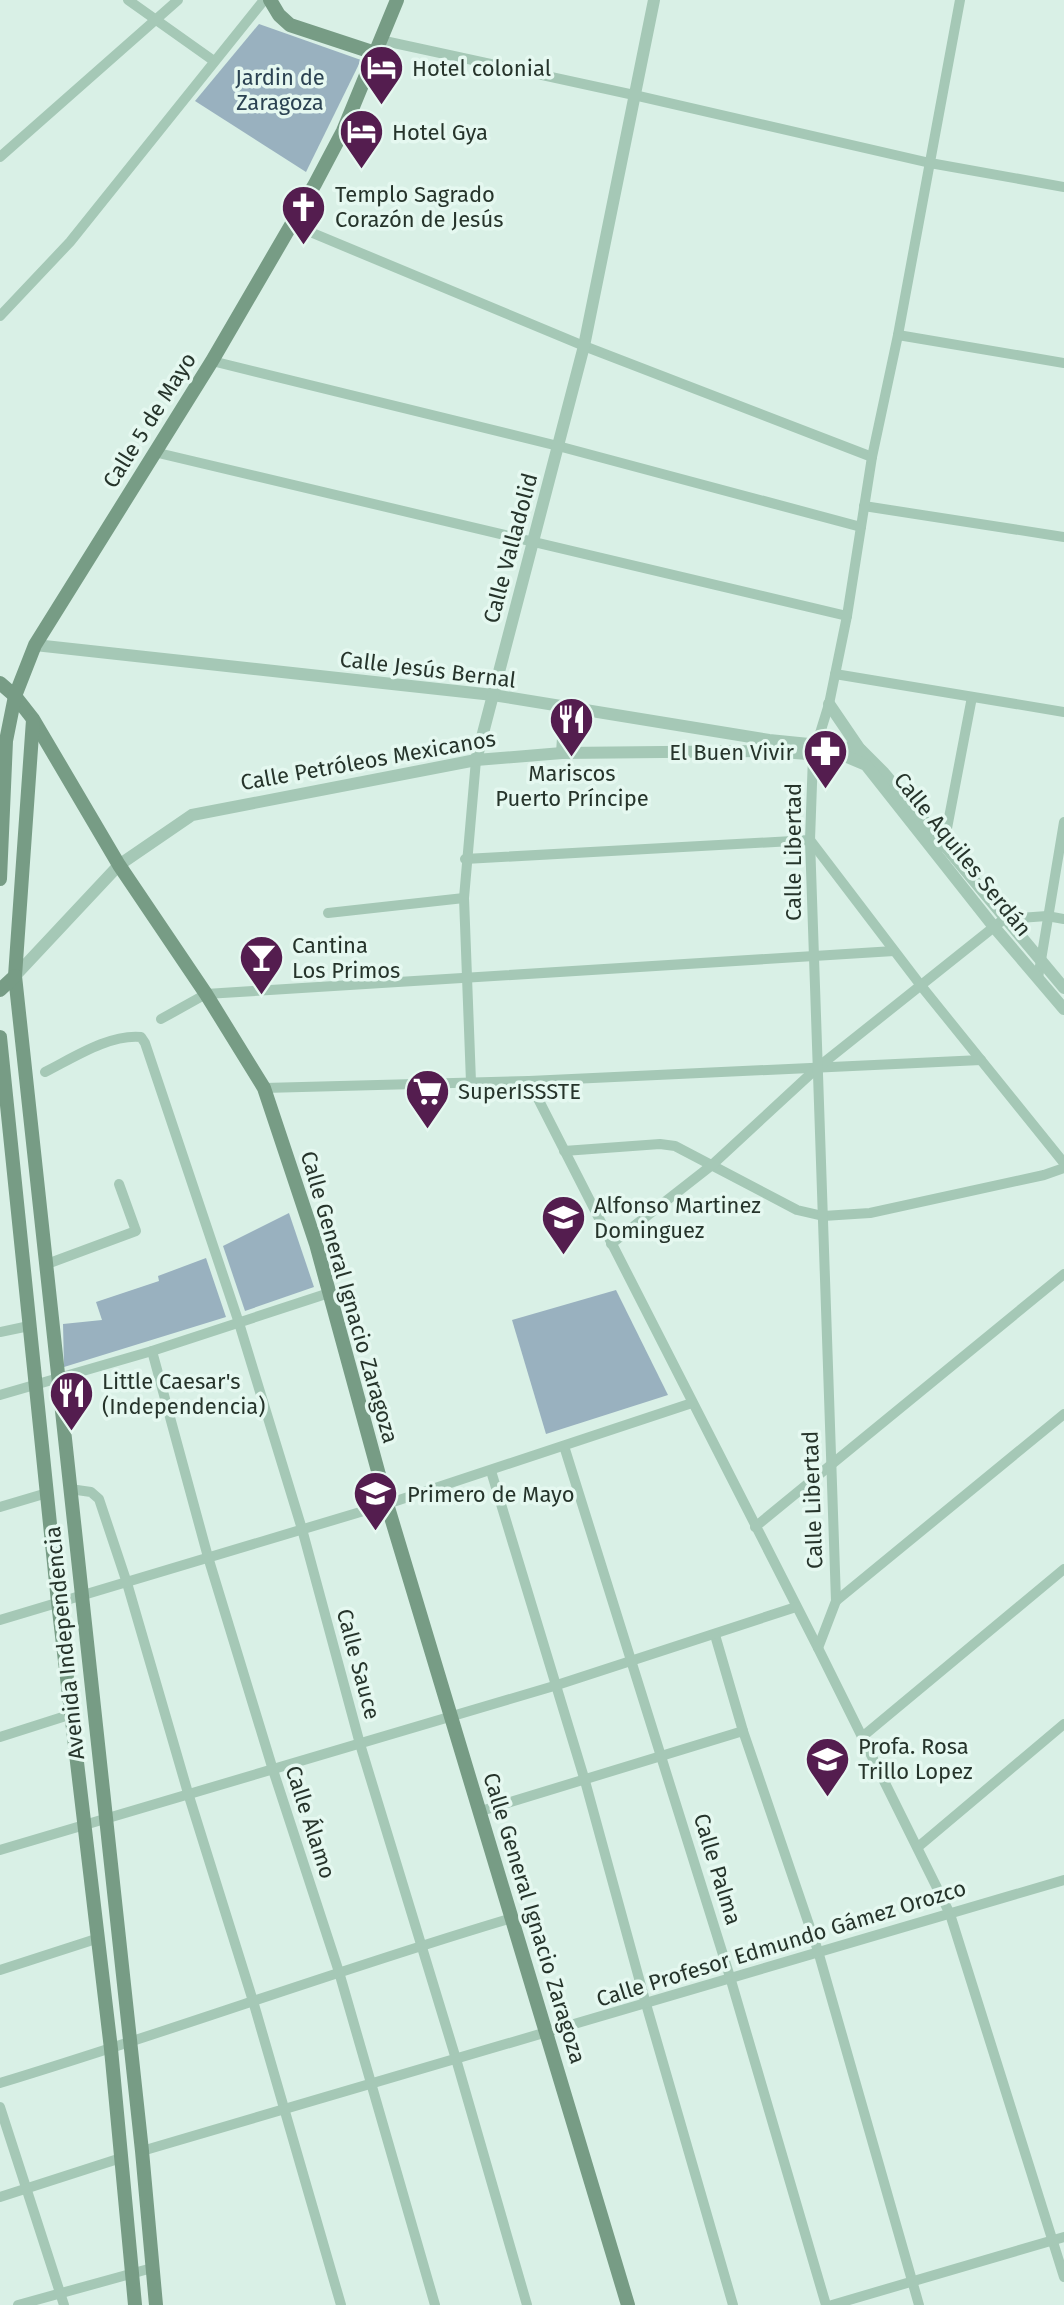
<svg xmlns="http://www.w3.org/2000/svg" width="1064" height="2305" viewBox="0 0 1064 2305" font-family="'Fira Sans',sans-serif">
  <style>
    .green { fill: #99b1bf }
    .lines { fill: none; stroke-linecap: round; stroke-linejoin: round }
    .minor { stroke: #a5c8b6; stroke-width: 10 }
    .tertiary { stroke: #a5c8b6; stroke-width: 12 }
    .secondary { stroke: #779c85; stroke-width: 14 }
    .labels { text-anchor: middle; stroke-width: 7; stroke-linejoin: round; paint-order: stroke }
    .poi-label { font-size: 22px; fill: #26342b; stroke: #e5f8f0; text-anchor: start }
    .park-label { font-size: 22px; fill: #2b4252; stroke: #e5f8f0 }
    .street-label { font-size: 22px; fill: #26342b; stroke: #e5f8f0 }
  </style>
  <rect width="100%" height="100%" fill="#d9f0e6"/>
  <g class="green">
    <polygon points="259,24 361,60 306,172 195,101"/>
    <polygon points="289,1213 314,1287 245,1311 223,1246"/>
    <polygon points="206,1258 226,1317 64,1367 63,1324 102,1320 96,1302 159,1281 158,1276"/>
    <polygon points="616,1290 668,1395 546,1434 512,1320"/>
  </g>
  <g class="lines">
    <g class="minor">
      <polyline points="128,0 214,61"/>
      <polyline points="380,40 634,95 930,163 1064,187"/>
      <polyline points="0,157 178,0"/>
      <polyline points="291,224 584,346 872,457"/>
      <polyline points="0,316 70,242 264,0"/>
      <polyline points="898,335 1064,363"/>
      <polyline points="212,361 558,446 861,527"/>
      <polyline points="154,452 847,616"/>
      <polyline points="864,506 1064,537"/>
      <polyline points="835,674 1064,712"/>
      <polyline points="940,847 944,844 972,697"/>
      <polyline points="465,859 810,840 922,987 1064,1163"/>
      <polyline points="328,913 464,898"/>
      <polyline points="1038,978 1064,822"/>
      <polyline points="161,1019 206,994 894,951"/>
      <path d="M45 1072C73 1058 109 1034 141 1037L145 1043 239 1323 302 1529 360 1744 456 2059 527 2305"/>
      <polyline points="529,1081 818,1648 950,1914 1064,2277"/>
      <polyline points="471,1082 464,898 476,760"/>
      <polyline points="264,1088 529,1081 981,1060"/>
      <polyline points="564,1151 660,1144 675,1146 797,1210 823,1216 870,1213 1044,1175 1064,1168"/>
      <polyline points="611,1244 712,1165 817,1068 1004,919 1047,916 1064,919"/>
      <polyline points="47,1264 136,1231 119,1184"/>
      <polyline points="0,1332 29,1326"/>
      <polyline points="152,1351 208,1557 273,1770 339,1972 435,2305"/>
      <polyline points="0,1395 152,1351 329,1293"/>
      <polyline points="564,1446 730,1977 826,2305"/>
      <polyline points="491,1471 585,1781 646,2004 733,2305"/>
      <polyline points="70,1489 91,1492 99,1499 127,1583 188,1793 253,2001 341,2305"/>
      <polyline points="0,1507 47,1493"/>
      <polyline points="755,1527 1064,1274"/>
      <polyline points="836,1601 1064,1414"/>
      <polyline points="0,1620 387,1504 692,1403"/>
      <polyline points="715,1635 743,1731 818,1951 919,2305"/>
      <polyline points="818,1648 836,1601 810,840 813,756 829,704 847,616 872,457 898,335 960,0"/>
      <polyline points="0,1737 72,1714"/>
      <polyline points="862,1737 1064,1569"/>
      <polyline points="481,1811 743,1731"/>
      <polyline points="918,1847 1064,1724"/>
      <polyline points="0,1850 554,1686 796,1607"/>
      <polyline points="0,1970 99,1938"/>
      <path d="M0 2083C172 2031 340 1969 512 1918"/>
      <polyline points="0,2107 64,2305"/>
      <polyline points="142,2151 1064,1880"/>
      <polyline points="0,2197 121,2158"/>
      <polyline points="18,2305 152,2268"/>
      <polyline points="832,2305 1064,2237"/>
    </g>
    <g class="tertiary">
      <polyline points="35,645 493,695 769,740 849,748 861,750 884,773 1064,988"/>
      <polyline points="829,704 861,751"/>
      <polyline points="562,753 565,708"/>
      <polyline points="476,760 584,346 654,0"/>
      <polyline points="15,976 119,865 192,815 476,760 562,753 769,751 847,757 866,765 994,927 1064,1009"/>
    </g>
    <g class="secondary">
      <polyline points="270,0 279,15 290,25 375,53"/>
      <polyline points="0,683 15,696 33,719 119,865 206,994 264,1088 316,1244 387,1504 628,2305"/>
      <polyline points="33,720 15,976 142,2151 156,2305"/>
      <polyline points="0,879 6,741 15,696 35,645 212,361 315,184 343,131 397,0"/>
      <polyline points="0,990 15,976"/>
      <polyline points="0,1037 58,1602 111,2049 135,2305"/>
    </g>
  </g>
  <defs>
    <symbol id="hotel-pin" viewBox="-11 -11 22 30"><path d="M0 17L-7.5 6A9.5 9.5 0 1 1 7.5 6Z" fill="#541d4f" stroke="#e5f8f0"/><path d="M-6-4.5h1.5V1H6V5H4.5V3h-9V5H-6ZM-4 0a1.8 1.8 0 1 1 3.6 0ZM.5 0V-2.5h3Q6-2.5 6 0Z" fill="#fff"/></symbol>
    <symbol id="church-pin" viewBox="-11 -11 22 30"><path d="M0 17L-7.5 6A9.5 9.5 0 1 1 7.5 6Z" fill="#541d4f" stroke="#e5f8f0"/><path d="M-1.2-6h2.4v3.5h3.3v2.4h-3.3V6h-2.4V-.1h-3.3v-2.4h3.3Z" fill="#fff"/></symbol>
    <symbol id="restaurant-pin" viewBox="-11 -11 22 30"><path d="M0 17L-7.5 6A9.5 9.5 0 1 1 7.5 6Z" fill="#541d4f" stroke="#e5f8f0"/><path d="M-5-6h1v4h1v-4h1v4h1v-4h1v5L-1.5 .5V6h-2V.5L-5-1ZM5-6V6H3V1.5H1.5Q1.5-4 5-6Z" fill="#fff"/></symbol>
    <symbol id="pharmacy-pin" viewBox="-11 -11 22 30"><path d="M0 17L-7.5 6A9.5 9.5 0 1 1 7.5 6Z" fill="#541d4f" stroke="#e5f8f0"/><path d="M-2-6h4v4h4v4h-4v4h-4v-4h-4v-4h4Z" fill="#fff"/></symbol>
    <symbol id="bar-pin" viewBox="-11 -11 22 30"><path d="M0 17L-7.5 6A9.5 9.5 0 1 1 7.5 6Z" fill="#541d4f" stroke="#e5f8f0"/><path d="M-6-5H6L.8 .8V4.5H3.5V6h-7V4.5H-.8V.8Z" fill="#fff"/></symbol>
    <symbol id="supermarket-pin" viewBox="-11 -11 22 30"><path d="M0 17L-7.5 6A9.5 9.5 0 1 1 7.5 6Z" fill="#541d4f" stroke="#e5f8f0"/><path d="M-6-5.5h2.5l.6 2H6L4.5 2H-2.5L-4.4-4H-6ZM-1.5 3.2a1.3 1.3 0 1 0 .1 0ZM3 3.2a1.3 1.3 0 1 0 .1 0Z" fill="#fff"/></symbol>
    <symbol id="school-pin" viewBox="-11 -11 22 30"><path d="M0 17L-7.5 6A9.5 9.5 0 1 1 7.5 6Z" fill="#541d4f" stroke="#e5f8f0"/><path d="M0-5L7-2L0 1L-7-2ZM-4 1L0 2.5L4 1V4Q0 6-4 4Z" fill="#fff"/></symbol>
  </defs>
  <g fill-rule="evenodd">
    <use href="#hotel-pin" x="356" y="42" width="51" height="69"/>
    <use href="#hotel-pin" x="336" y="106" width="51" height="69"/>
    <use href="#church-pin" x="278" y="182" width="51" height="69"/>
    <use href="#restaurant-pin" x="546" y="694" width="51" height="69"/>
    <use href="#pharmacy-pin" x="800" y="726" width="51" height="69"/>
    <use href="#bar-pin" x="236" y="932" width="51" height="69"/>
    <use href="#supermarket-pin" x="402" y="1066" width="51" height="69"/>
    <use href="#school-pin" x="538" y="1192" width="51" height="69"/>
    <use href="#restaurant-pin" x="46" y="1368" width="51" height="69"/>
    <use href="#school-pin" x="350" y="1468" width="51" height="69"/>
    <use href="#school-pin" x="802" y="1734" width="51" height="69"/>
  </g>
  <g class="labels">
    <g class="poi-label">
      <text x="412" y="76">Hotel colonial</text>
      <text x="392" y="140">Hotel Gya</text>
      <text x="335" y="202">Templo Sagrado<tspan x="335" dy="25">Corazón de Jesús</tspan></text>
      <text x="794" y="760" text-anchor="end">El Buen Vivir</text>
      <text x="572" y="781" text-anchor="middle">Mariscos<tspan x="572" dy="25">Puerto Príncipe</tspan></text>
      <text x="292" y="953">Cantina<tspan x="292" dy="25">Los Primos</tspan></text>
      <text x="458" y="1099">SuperISSSTE</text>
      <text x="594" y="1213">Alfonso Martinez<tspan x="594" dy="25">Dominguez</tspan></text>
      <text x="102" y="1389">Little Caesar's<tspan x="102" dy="25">(Independencia)</tspan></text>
      <text x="407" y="1502">Primero de Mayo</text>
      <text x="858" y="1754">Profa. Rosa<tspan x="858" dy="25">Trillo Lopez</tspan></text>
    </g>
    <g class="park-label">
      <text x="280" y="85">Jardin de<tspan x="280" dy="25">Zaragoza</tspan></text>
    </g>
    <g class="street-label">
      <text transform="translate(149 420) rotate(-58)" y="8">Calle 5 de Mayo</text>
      <text transform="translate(510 548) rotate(-75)" y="8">Calle Valladolid</text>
      <text transform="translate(428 669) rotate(7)" y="8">Calle Jesús Bernal</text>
      <text transform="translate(368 760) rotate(-10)" y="8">Calle Petróleos Mexicanos</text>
      <text transform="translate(793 852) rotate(-90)" y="8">Calle Libertad</text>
      <text transform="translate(963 854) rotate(51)" y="8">Calle Aquiles Serdán</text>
      <text transform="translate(350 1297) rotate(74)" y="8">Calle General Ignacio Zaragoza</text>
      <text transform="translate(812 1500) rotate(-92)" y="8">Calle Libertad</text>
      <text transform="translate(64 1643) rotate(-96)" y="8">Avenida Independencia</text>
      <text transform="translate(359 1664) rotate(75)" y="8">Calle Sauce</text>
      <text transform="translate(311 1822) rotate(72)" y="8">Calle Álamo</text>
      <text transform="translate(718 1869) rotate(73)" y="8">Calle Palma</text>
      <text transform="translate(535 1918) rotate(73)" y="8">Calle General Ignacio Zaragoza</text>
      <text transform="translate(781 1943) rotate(-17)" y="8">Calle Profesor Edmundo Gámez Orozco</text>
    </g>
  </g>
</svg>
